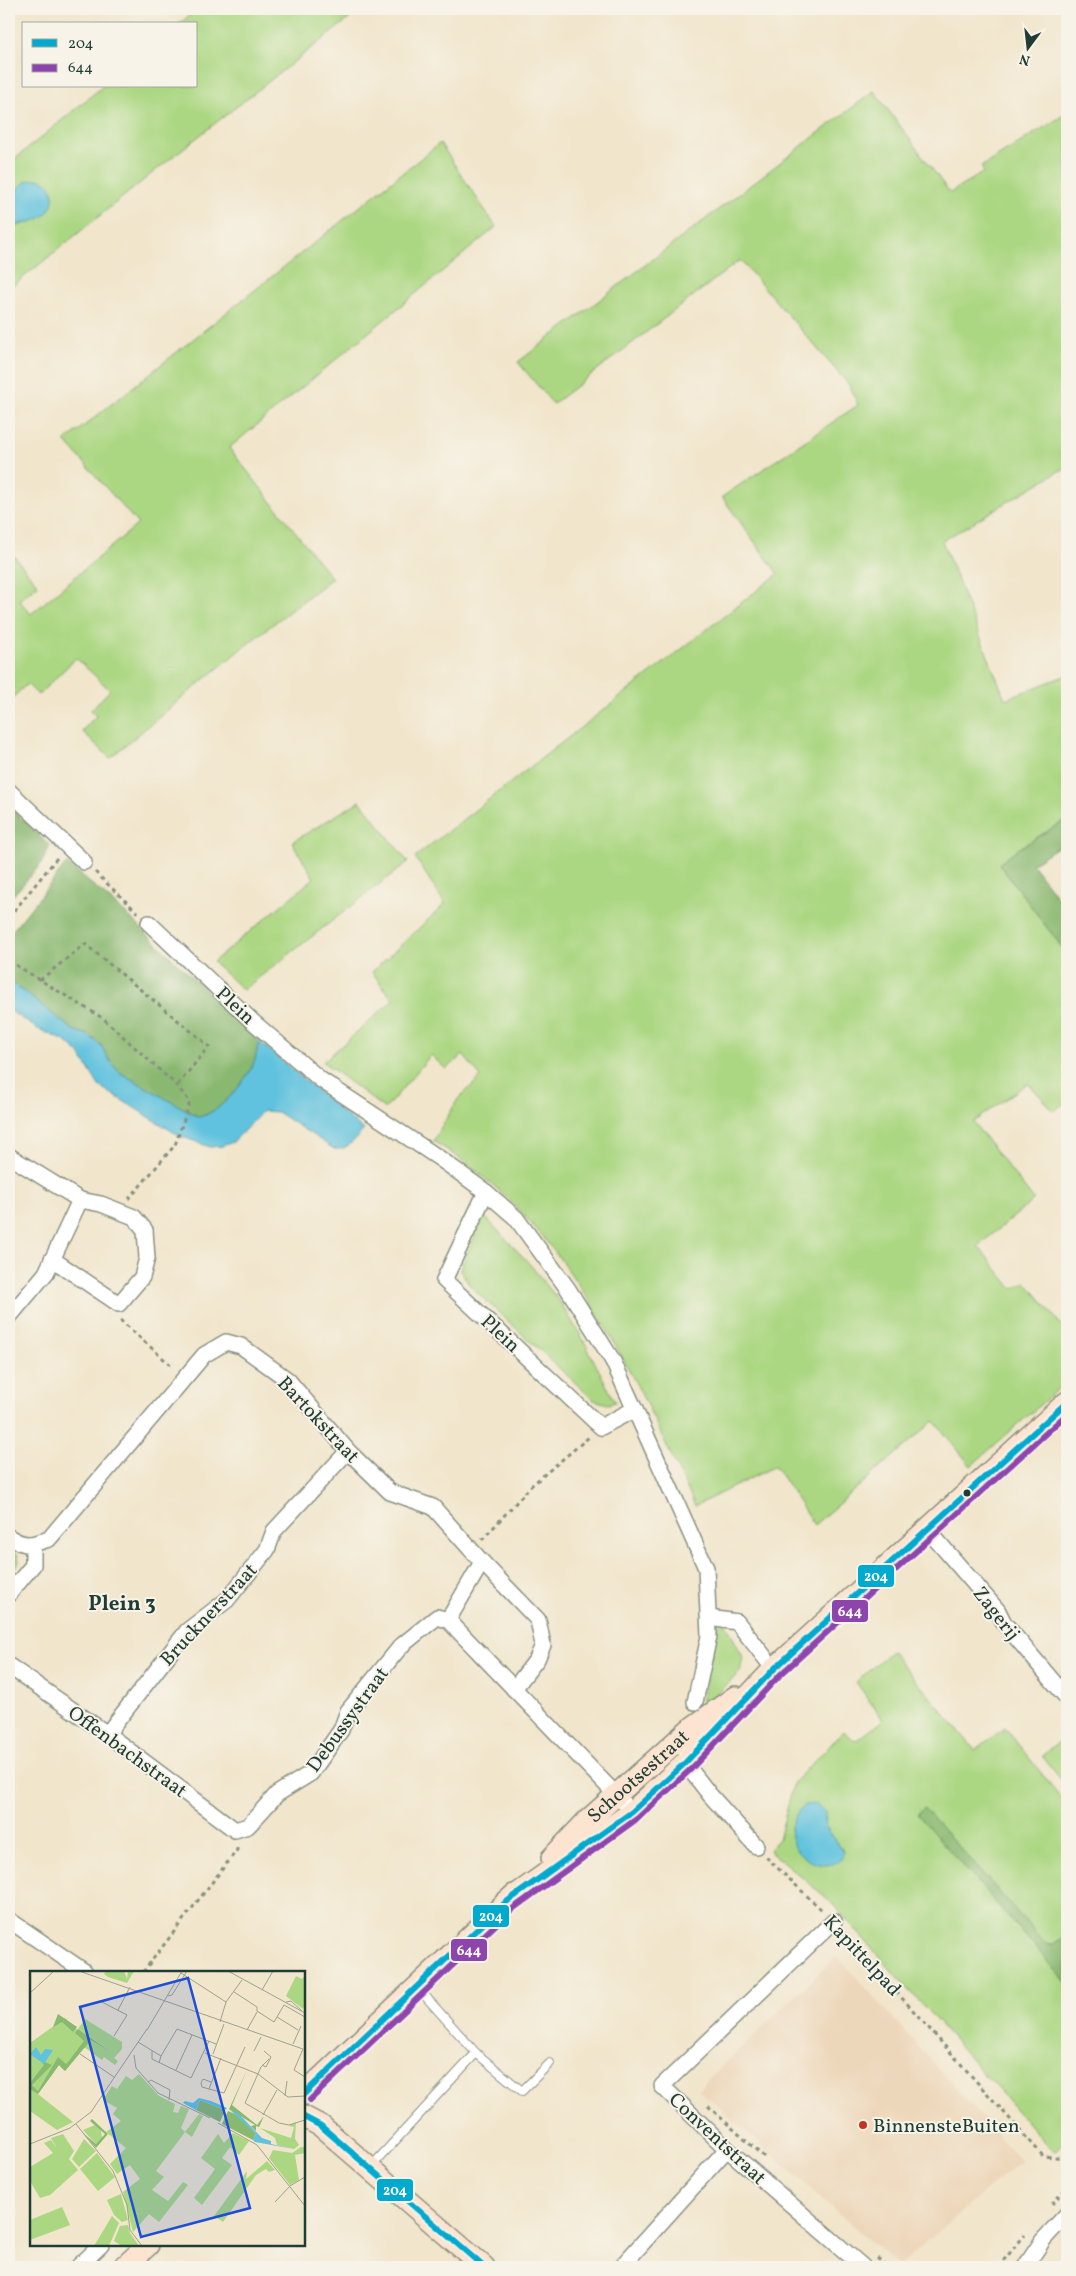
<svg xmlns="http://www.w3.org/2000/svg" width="1076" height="2276" viewBox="0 0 1076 2276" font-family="Vollkorn,serif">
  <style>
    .built { fill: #edd7ba }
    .green { fill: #acd782; stroke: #668a5b; fill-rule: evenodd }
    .forest { fill: #89b870; stroke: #547a52 }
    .water { fill: #60c2de; stroke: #408089 }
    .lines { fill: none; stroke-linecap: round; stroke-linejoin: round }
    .lane-casing { stroke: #889180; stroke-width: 10 }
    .street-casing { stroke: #889180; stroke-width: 18 }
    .secondary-casing { stroke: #889180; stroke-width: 24 }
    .path { stroke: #889180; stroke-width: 3; stroke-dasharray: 4 4; stroke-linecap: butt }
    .lane { stroke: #fff; stroke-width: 8 }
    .street { stroke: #fff; stroke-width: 15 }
    .secondary { stroke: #fde4d1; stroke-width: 21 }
    .bus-1-casing { stroke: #f7f3e8; stroke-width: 10 }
    .bus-2-casing { stroke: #f7f3e8; stroke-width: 10 }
    .bus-1 { stroke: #00a9ce; stroke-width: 6 }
    .bus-2 { stroke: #8e44ad; stroke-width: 6 }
    .bus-dot { fill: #1f3d34; stroke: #f7f3e8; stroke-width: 2 }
    .poi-dot { fill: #c8321e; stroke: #f7f3e8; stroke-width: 2 }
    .labels { text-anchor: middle; stroke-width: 4; stroke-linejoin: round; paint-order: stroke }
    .street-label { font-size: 20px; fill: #1f3d34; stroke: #f7f3e8 }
    .poi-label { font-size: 20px; fill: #1f3d34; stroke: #f7f3e8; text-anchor: start }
    .neighbourhood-label { font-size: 21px; font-weight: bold; fill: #1f3d34; stroke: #f7f3e8 }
    .inset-road { fill: none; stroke: #9da28f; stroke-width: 1 }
    .view { fill: #1d4ed8; fill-opacity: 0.15; stroke: #1d4ed8; stroke-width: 2.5 }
    .inset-edge { fill: none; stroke: #1f3d34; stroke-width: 2.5 }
    .line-badge { stroke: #f7f3e8; stroke-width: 2 }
    .badge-label { font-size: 14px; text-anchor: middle; font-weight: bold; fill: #fff }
  </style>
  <rect width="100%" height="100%" fill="#f7f3e8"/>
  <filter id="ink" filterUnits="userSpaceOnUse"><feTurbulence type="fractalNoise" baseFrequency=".02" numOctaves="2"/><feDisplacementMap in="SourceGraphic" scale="10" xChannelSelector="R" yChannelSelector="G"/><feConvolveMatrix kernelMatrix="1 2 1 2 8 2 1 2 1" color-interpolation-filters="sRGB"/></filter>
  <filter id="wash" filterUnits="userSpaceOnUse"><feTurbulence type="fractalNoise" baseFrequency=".0096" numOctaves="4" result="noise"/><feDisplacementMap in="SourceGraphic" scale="20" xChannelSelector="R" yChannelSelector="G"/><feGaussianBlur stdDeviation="1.12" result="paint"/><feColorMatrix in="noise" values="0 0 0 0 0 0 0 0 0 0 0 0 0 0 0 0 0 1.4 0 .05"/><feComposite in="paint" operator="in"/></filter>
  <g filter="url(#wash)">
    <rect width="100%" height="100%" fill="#f1e5cb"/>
    <polygon class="built" points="837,1956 1021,2161 898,2266 698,2089"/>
    <g class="green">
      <polygon points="197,9 343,9 350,18 181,150 9,289 9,229 41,218 19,187 9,198 9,164 103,86 196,86 196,24 179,24"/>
      <path d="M874 91 950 193 984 172 981 167 1067 113V469L1061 470 942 541 1005 699 1067 675V819L1015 851 999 864 1067 954V1101L1054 1111 1028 1083 973 1122 1034 1200 978 1246 1013 1289 1026 1282 1067 1332V1381L971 1466 934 1421 814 1525 775 1466 695 1506C632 1372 566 1220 433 1141L458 1099 481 1077 463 1055 446 1069 431 1055 385 1109 323 1062 393 1000 372 972 445 904 415 857 778 574 722 497 858 405 849 385 740 260 553 404 518 362Z"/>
      <polygon points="440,143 496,227 229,448 332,578 241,649 110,758 82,731 96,716 91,710 110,690 76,658 38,695 27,684 9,701 9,550 38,585 19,600 31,614 138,524 65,441"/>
      <polygon points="360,801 408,862 243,990 213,962 314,878 292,842"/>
      <polygon points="484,1216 528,1262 560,1302 584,1341 615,1402 608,1404 594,1400 472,1288 460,1270"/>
      <polygon points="9,1550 18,1555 19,1562 9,1575"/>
      <polygon points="724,1620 743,1657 740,1672 699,1712 717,1627"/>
      <path d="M891 1651 975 1750 1005 1728 1067 1805V1965L1051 1945H1046L918 1814 1067 1983V2141L1057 2151 1052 2150 828 1899 769 1850 779 1839 794 1782 844 1731 855 1741 883 1720 856 1682ZM805 1805 826 1818 825 1826 844 1852Z"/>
      <polygon points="1067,1735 1067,1771 1064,1774 1067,1779 1064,1783 1042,1756"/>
    </g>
    <g class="forest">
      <polygon points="9,806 50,846 41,864 9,900"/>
      <polygon points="1067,819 1067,841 1032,864 1067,910 1067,954 999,864 1015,851"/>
      <path d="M67 863 124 912 259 1041C257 1049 256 1060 252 1067 241 1087 220 1112 199 1117L119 1072 108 1058 101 1045 88 1035 73 1030 9 980V935Z"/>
      <polygon points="924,1808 1046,1944 1051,1945 1067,1936 1067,1983 917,1814"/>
    </g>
    <g class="water">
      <path d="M38 179C57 182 58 207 42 217 32 224 18 222 9 229V198L26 181Z"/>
      <path d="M9 980 73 1030 88 1035 101 1045 108 1058 119 1072 199 1117C220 1112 241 1087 252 1067 256 1060 257 1049 259 1041L364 1130C355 1139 347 1151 334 1149L277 1112 263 1111 233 1142 222 1146 210 1147 180 1136 99 1086 79 1053 65 1041 36 1028 9 1010Z"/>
      <path d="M815 1804 825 1811V1826L844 1852C834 1886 761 1847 804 1805Z"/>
    </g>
  </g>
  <g filter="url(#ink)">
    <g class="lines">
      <defs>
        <g id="lane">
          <polyline points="476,2053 522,2091 550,2063"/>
          <polyline points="370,2168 476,2053 417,1987"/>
        </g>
        <g id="street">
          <polyline points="9,791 84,862"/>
          <polyline points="149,923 252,1021 321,1080 439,1158 486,1192 516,1218 568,1289 613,1361 706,1568 709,1636 695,1702"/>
          <polyline points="9,1156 80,1200 46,1273 9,1317"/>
          <polyline points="486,1192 444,1280 601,1427 635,1409"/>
          <polyline points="52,1259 119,1304 142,1277 147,1258 145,1230 134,1217 101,1204 80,1200"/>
          <polyline points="927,1529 998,1611 1004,1623 1067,1698"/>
          <path d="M9 1537C25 1547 31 1545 49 1539L204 1355 226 1342 241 1346 288 1380 348 1451 390 1492 433 1507 482 1562 538 1620 543 1645 537 1659 514 1689"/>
          <polyline points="482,1562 448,1620 622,1801"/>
          <polyline points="9,1594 33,1565 33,1544"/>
          <polyline points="709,1618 737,1622 774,1669"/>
          <polyline points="9,1666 107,1734 235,1830 248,1826 277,1794 311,1773 341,1730 348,1711 401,1646 437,1617 448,1620"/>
          <polyline points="107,1734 187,1631 227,1600 267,1550 274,1531 348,1451"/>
          <polyline points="686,1754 685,1763 710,1795 756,1846"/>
          <polyline points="9,1920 85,1972"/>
          <polyline points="834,1921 662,2086 727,2149 863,2267"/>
          <polyline points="78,2267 101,2245"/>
          <polyline points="621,2267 727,2149"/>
          <polyline points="1025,2267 1043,2240 1067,2214"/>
        </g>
        <g id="secondary">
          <path id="s1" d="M552 1858 586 1822 689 1730 735 1697"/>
          <polyline points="505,1903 632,1812 685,1763 774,1669 1067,1402"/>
          <polyline points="304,2094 514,1895"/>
          <polyline points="304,2117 321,2126 484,2267"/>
          <polyline points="124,2267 148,2245"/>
        </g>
      </defs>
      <use href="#lane" class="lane-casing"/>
      <use href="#street" class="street-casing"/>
      <use href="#secondary" class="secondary-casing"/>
      <g class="path">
        <polyline points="95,872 138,913"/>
        <polyline points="9,917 57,858"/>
        <polyline points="9,961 104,1019 177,1086 190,1102 175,1145 129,1199"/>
        <polyline points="40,980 85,944 209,1046 177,1086"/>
        <polyline points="120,1320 173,1367"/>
        <polyline points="482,1540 532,1485 589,1437"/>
        <polyline points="766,1857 823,1911"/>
        <polyline points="843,1932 1043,2156 1067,2158"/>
        <polyline points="143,1972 237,1850 237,1845"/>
        <polyline points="708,2106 764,2157"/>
        <polyline points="1052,2204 1067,2187"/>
        <polyline points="877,2258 888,2267"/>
        <polyline points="998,2267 1025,2235"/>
      </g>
      <use href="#lane" class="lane"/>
      <use href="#street" class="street"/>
      <use href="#secondary" class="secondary"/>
      <defs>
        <g id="bus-1">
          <polyline points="304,2094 505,1903 632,1812 685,1763 774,1669 1067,1402"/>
          <polyline points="304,2117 321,2126 484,2267"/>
        </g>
        <polyline id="bus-2" points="310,2100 511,1910 638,1818 691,1769 780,1675 1067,1414"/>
      </defs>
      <use href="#bus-1" class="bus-1-casing"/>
      <use href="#bus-2" class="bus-2-casing"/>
      <use href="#bus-1" class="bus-1"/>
      <use href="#bus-2" class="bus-2"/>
    </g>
  </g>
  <circle class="bus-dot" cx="967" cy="1493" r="4.5"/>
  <circle class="poi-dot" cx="863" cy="2125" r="5"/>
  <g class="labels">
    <g class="street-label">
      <text transform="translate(236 1005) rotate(43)" y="7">Plein</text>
      <text transform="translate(501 1333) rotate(43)" y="7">Plein</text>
      <text transform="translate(319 1419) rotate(47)" y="7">Bartokstraat</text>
      <text transform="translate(997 1613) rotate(52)" y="7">Zagerij</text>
      <text transform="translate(208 1614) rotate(-47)" y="7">Brucknerstraat</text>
      <text transform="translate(347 1719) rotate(-54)" y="7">Debussystraat</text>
      <text transform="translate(128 1751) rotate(36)" y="7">Offenbachstraat</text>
      <text dy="7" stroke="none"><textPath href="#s1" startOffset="119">Schootsestraat</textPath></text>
      <text transform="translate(863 1955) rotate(47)" y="7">Kapittelpad</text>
      <text transform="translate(718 2138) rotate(43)" y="7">Conventstraat</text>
    </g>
    <g class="poi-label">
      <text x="873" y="2132">BinnensteBuiten</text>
    </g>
    <g class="neighbourhood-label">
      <text x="122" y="1610">Plein 3</text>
    </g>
  </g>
  <g transform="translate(30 1971)">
    <rect width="275" height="275" fill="#f1e5cb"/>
    <path d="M76 0H94L97 8 98 0H104L97 12 78 6 74 3ZM275 4V34L273 38 256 25 266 5 272 8ZM35 47 48 59 78 78 48 58 55 48 92 71V78L84 87 88 90 85 94 74 86 72 89 54 76 35 100 29 94 8 123 43 151 27 159 0 140V72ZM109 103 129 125 145 133 143 141 148 142 151 135 159 138 151 157 155 161 126 200 134 206 122 219 138 230 153 211 158 214 129 251 119 243 103 261 93 221 110 208 100 194 87 203 80 193 96 177 76 161 91 150 83 143 87 137 73 129 82 115 87 118 96 105 102 109ZM169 143 173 145 162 166 155 161ZM266 151 265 168 269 174 264 178 247 174 245 167 230 157 261 167 264 156 259 155ZM65 154 71 159 72 167 66 173 53 159ZM203 162 219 170 209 184 200 176 192 187 202 194 172 234 164 227 185 198 171 187 188 163 194 172ZM33 163 44 180 39 188 48 199 20 224 10 227 0 210V196L23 182 14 172 21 169 27 178 21 167ZM54 168 66 180 49 196 42 188ZM271 176H275V182L265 184 269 209 260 214 239 187 243 179 262 182ZM67 182 85 206 68 220 50 198ZM237 190 245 199 239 201 236 198 226 204 193 251 184 245 217 200 216 208ZM91 223 98 249 92 251 84 244 77 229ZM32 236 40 254 0 269V249ZM82 245 89 252 79 275H64ZM98 254 100 262 109 275H92L84 270 90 255Z" fill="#acd782"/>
    <path d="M28 43 47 56 43 61 32 51 23 56ZM48 58 78 79 61 69 35 100 29 94 8 123 0 118V112L14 94 10 89 22 94 2 114 8 120 28 86 36 93 38 91 54 70 45 62ZM217 99 202 134 227 154 234 145 229 156 226 155V160L221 155 225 154 199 138ZM170 129 195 139 190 151 166 139ZM198 140 207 144 226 163 223 169 192 153ZM62 148 78 163 66 177 52 161 66 173 75 163 60 150Z" fill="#89b870"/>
    <path d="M6 76 11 84 15 78 23 79 14 93 0 83ZM169 127 181 130 197 137 195 139 170 129 166 139 153 132 155 130 163 132ZM199 138 209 143 232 167 241 170V173L264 178 225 171 223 169 226 163Z" fill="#60c2de"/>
    <path class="inset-road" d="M49 0 273 78M198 0 275 42M151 2 196 31M232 19 243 0M204 21 227 36V40M0 22 24 0M138 25 142 24 157 0M70 30 97 44 84 65M256 31 261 30 272 40M88 39 100 16M227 40 244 51 254 34 275 46M247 46 268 59M190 51 196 31 212 9M117 59 152 0M217 59 227 41M108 71 131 85 129 92M263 73 271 55M273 78 264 99 275 106M122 80V88L161 107 179 70M224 80 231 66M175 82 228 103 258 126 275 125M50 83 84 106M183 83 194 53M104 84 106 97 128 122 180 147M131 85 147 58 186 73M191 87 179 118 194 122 215 76M239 88 231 96 215 132 249 152 259 154 275 149M232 94 236 96 241 86 234 80M146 99 162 64M118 111 121 109 140 119 139 129M179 118 172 116 171 112 173 108 181 111M255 125 257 110M233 144 247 119M188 152 227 174 275 235M46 153 83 200 97 234 100 259 112 275M0 173 40 157 61 141 117 58M245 231 260 215 275 206"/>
    <path class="view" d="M158 7 220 237 111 266 50 36Z"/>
    <rect width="275" height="275" class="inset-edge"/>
  </g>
  <g class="line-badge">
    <rect x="857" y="1564" width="38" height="24" rx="5" fill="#00a9ce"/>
    <rect x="831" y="1599" width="38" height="24" rx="5" fill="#8e44ad"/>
    <rect x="472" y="1904" width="38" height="24" rx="5" fill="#00a9ce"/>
    <rect x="450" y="1938" width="38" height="24" rx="5" fill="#8e44ad"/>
    <rect x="376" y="2178" width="38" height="24" rx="5" fill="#00a9ce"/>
  </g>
  <g class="badge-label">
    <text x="876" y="1581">204</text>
    <text x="850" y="1616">644</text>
    <text x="491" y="1921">204</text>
    <text x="469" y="1955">644</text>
    <text x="395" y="2195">204</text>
  </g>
  <rect width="1076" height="2276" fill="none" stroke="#f7f3e8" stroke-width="30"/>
  <rect x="22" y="22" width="175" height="65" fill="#f7f3e8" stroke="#a1aaa0"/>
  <rect x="32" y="39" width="25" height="8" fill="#00a9ce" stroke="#a1aaa0"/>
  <text x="68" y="48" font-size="15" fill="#1f3d34">204</text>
  <rect x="32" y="64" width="25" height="8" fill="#8e44ad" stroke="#a1aaa0"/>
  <text x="68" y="72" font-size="15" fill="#1f3d34">644</text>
  <g transform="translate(1028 48) rotate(195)" stroke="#f7f3e8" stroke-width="4" paint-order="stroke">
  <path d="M0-4L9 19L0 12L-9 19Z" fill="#1f3d34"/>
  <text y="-8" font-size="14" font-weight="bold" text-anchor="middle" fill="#1f3d34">N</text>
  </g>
</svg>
